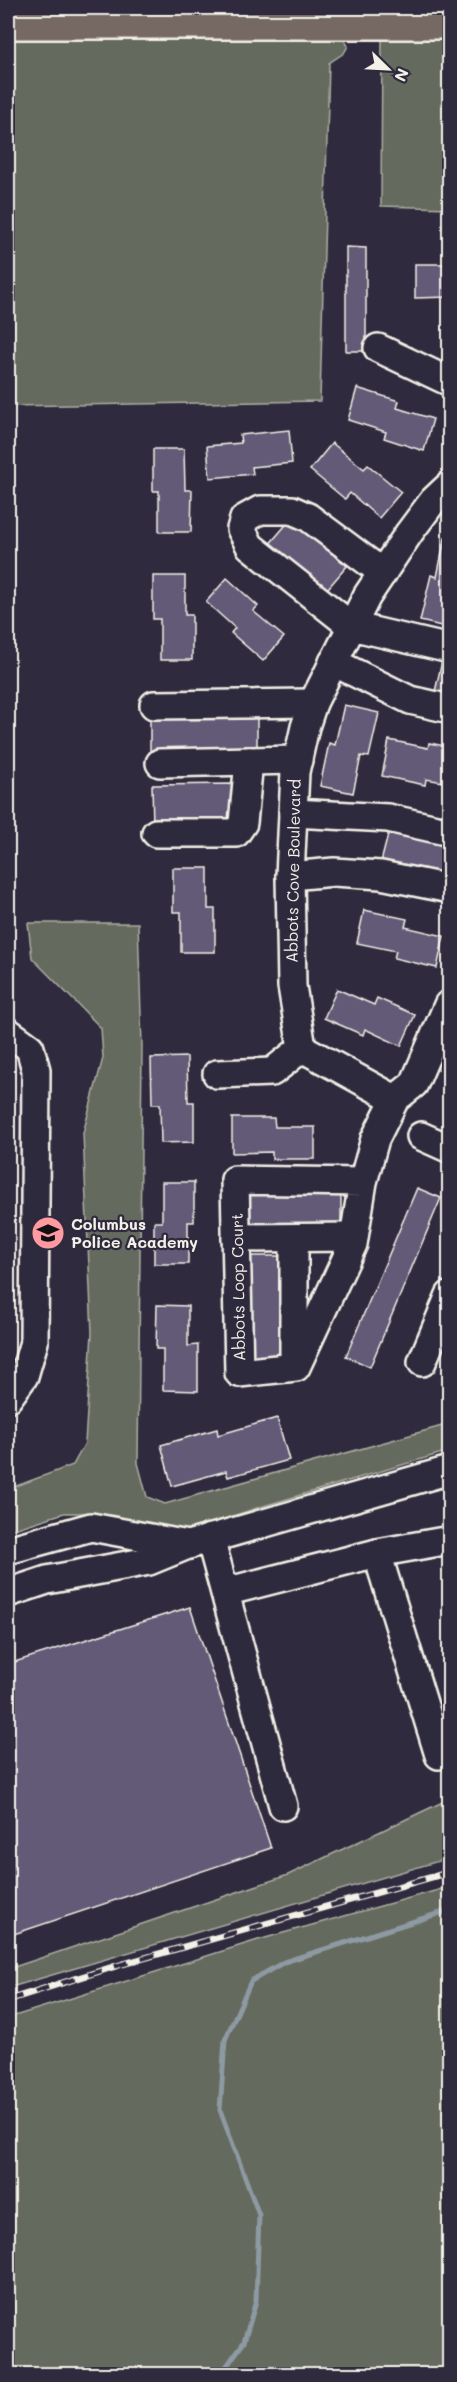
<svg xmlns="http://www.w3.org/2000/svg" width="457" height="2382" viewBox="0 0 457 2382" font-family="Mali,sans-serif">
  <style>
    .green { fill: #656b5e; stroke: #acaea3; stroke-width: 1.5 }
    .lines { fill: none; stroke-linecap: round; stroke-linejoin: round }
    .stream { stroke: #8e9aa3; stroke-width: 5 }
    .building { fill: #645a77; stroke: #f4f1e8; stroke-width: 1.5 }
    .minor-casing { stroke: #f4f1e8; stroke-width: 32 }
    .major-casing { stroke: #f4f1e8; stroke-width: 38 }
    .minor { stroke: #2f2a3d; stroke-width: 27 }
    .major { stroke: #766964; stroke-width: 33 }
    .rail-casing { stroke: #f4f1e8; stroke-width: 7 }
    .rail { stroke: #2f2a3d; stroke-width: 4.5; stroke-dasharray: 14; stroke-linecap: butt }
    .labels { text-anchor: middle; stroke-width: 4.5; stroke-linejoin: round; paint-order: stroke }
    .street-label { font-size: 16px; fill: #f4f1e8; stroke: #2f2a3d }
    .poi-label { font-size: 16px; font-weight: bold; fill: #f4f1e8; stroke: #2f2a3d; text-anchor: start }
  </style>
  <rect width="100%" height="100%" fill="#2f2a3d"/>
  <filter id="ink" filterUnits="userSpaceOnUse"><feTurbulence type="fractalNoise" baseFrequency=".0167" numOctaves="2"/><feDisplacementMap in="SourceGraphic" scale="12" xChannelSelector="R" yChannelSelector="G"/><feConvolveMatrix kernelMatrix="1 2 1 2 8 2 1 2 1" color-interpolation-filters="sRGB"/></filter>
  <g filter="url(#ink)">
    <g class="green">
      <polygon points="341,34 348,46 344,53 329,63 320,401 8,406 8,40"/>
      <polygon points="382,34 449,35 449,208 381,206"/>
      <polygon points="28,923 138,923 142,1045 138,1463 147,1497 165,1504 449,1424 449,1451 257,1508 178,1534 152,1533 85,1513 64,1513 8,1531 8,1489 73,1465 85,1443 92,1333 83,1133 103,1058 101,1028 32,958"/>
      <polygon points="449,1799 449,1858 8,1988 8,1969 288,1875"/>
      <polygon points="449,1887 449,2374 8,2374 8,2018 258,1940"/>
    </g>
    <g class="lines">
      <polyline class="stream" points="221,2374 244,2342 256,2301 259,2215 220,2110 225,2040 251,1981 284,1962 450,1910"/>
    </g>
    <g class="building">
      <polygon points="346,247 366,248 366,351 346,351"/>
      <polygon points="415,264 450,264 450,297 415,298"/>
      <polygon points="357,388 399,401 397,408 433,419 424,451 384,438 386,432 348,420"/>
      <polygon points="289,430 292,463 252,467 253,474 210,478 207,446 241,443 240,435"/>
      <polygon points="332,443 364,469 368,465 401,492 379,518 350,493 345,499 310,470"/>
      <polygon points="153,449 184,449 185,490 192,490 191,532 159,532 159,491 153,491"/>
      <polygon points="291,519 347,566 323,594 267,547"/>
      <polygon points="445,538 450,539 450,628 420,621 431,575 437,577"/>
      <polygon points="153,576 185,576 185,615 192,615 192,660 160,660 160,619 153,619"/>
      <polygon points="227,578 258,606 253,611 284,637 263,661 231,633 235,628 206,602"/>
      <polygon points="443,657 450,658 450,699 434,696"/>
      <polygon points="344,705 379,713 369,757 361,756 353,793 320,786 329,743 335,745"/>
      <polygon points="257,711 257,749 150,751 150,714"/>
      <polygon points="389,740 428,748 429,743 450,747 450,783 426,779 425,785 382,776"/>
      <polygon points="233,784 234,824 153,826 152,785"/>
      <polygon points="390,827 450,840 450,878 381,862"/>
      <polygon points="173,868 208,868 208,909 215,909 215,952 181,952 181,912 173,912"/>
      <polygon points="364,910 407,919 405,927 444,936 437,968 394,958 396,951 357,943"/>
      <polygon points="337,989 374,1005 377,998 415,1015 401,1046 365,1029 363,1035 324,1018"/>
      <polygon points="450,1031 450,1075 434,1068"/>
      <polygon points="187,1057 188,1102 194,1102 194,1142 161,1143 160,1104 152,1104 151,1058"/>
      <polygon points="232,1118 274,1118 275,1127 315,1127 315,1159 272,1159 272,1152 232,1153"/>
      <polygon points="162,1182 194,1182 194,1222 188,1222 188,1264 154,1264 154,1222 162,1222"/>
      <polygon points="417,1188 441,1198 370,1367 346,1356"/>
      <polygon points="243,1189 341,1189 341,1227 243,1228"/>
      <polygon points="248,1256 284,1256 285,1360 248,1360"/>
      <polygon points="157,1305 188,1306 188,1346 198,1345 198,1391 163,1390 163,1349 156,1349"/>
      <polygon points="277,1418 289,1460 228,1477 226,1471 172,1486 161,1445 217,1429 218,1435"/>
      <polygon points="190,1607 271,1848 8,1936 8,1664"/>
    </g>
    <g class="lines">
      <defs>
        <g id="minor">
          <polyline points="378,348 450,382"/>
          <polyline points="383,573 308,517 292,510 260,510 244,519 241,529 250,546 351,626 450,649"/>
          <polyline points="333,662 410,700 450,709"/>
          <polyline points="154,705 313,703"/>
          <polyline points="160,763 298,760"/>
          <polyline points="293,813 388,818 450,832"/>
          <polyline points="156,833 236,833 243,823 249,761"/>
          <polyline points="290,876 334,872 381,875 450,889"/>
          <polyline points="8,1032 30,1048 36,1070 34,1342 24,1376 8,1398"/>
          <polyline points="302,1048 292,986 290,876 295,772 305,727 313,703 367,596 409,533 433,501 450,485"/>
          <polyline points="302,1048 395,1099"/>
          <polyline points="217,1074 272,1072 302,1048"/>
          <polyline points="421,1136 450,1149"/>
          <polyline points="363,1182 235,1180 239,1373 296,1367 353,1244 363,1182 375,1139 395,1099 414,1084 448,1005"/>
          <polyline points="236,1238 354,1237"/>
          <polyline points="422,1362 450,1295"/>
          <polyline points="294,1363 294,1238"/>
          <polyline points="210,1538 283,1806"/>
          <polyline points="8,1550 91,1527 188,1545 450,1470"/>
          <polyline points="377,1553 439,1755"/>
          <polyline points="225,1592 377,1553 450,1540"/>
          <polyline points="8,1593 47,1580 149,1561 188,1545"/>
        </g>
        <polyline id="major" points="8,22 450,22"/>
      </defs>
      <use href="#minor" class="minor-casing"/>
      <use href="#major" class="major-casing"/>
      <use href="#minor" class="minor"/>
      <use href="#major" class="major"/>
      <defs>
        <polyline id="rail" points="8,2000 116,1966 450,1872"/>
      </defs>
      <use href="#rail" class="rail-casing"/>
      <use href="#rail" class="rail"/>
    </g>
  </g>
  <defs>
    <symbol id="school-disc" viewBox="-11 -11 22 22"><circle r="9.5" fill="#ff9aa2" stroke="#2f2a3d"/><path d="M0-5L7-2L0 1L-7-2ZM-4 1L0 2.5L4 1V4Q0 6-4 4Z" fill="#111"/></symbol>
  </defs>
  <g fill-rule="evenodd">
    <use href="#school-disc" x="29" y="1214" width="38" height="38"/>
  </g>
  <g class="labels">
    <g class="street-label">
      <text transform="translate(293 871) rotate(-89)" y="6">Abbots Cove Boulevard</text>
      <text transform="translate(238 1287) rotate(-91)" y="6">Abbots Loop Court</text>
    </g>
    <g class="poi-label">
      <text x="71" y="1230">Columbus<tspan x="71" dy="18">Police Academy</tspan></text>
    </g>
  </g>
  <rect width="457" height="2382" fill="none" stroke="#2f2a3d" stroke-width="30"/>
  <rect x="15" y="15" width="427" height="2352" fill="none" stroke="#f4f1e8" stroke-width="2" filter="url(#ink)"/>
  <g transform="translate(388 69) rotate(114)" stroke="#2f2a3d" stroke-width="4.5" paint-order="stroke">
  <path d="M0-4.5L10 22L0 15L-10 22Z" fill="#f4f1e8"/>
  <text y="-9" font-size="16" font-weight="bold" text-anchor="middle" fill="#f4f1e8">N</text>
  </g>
</svg>
